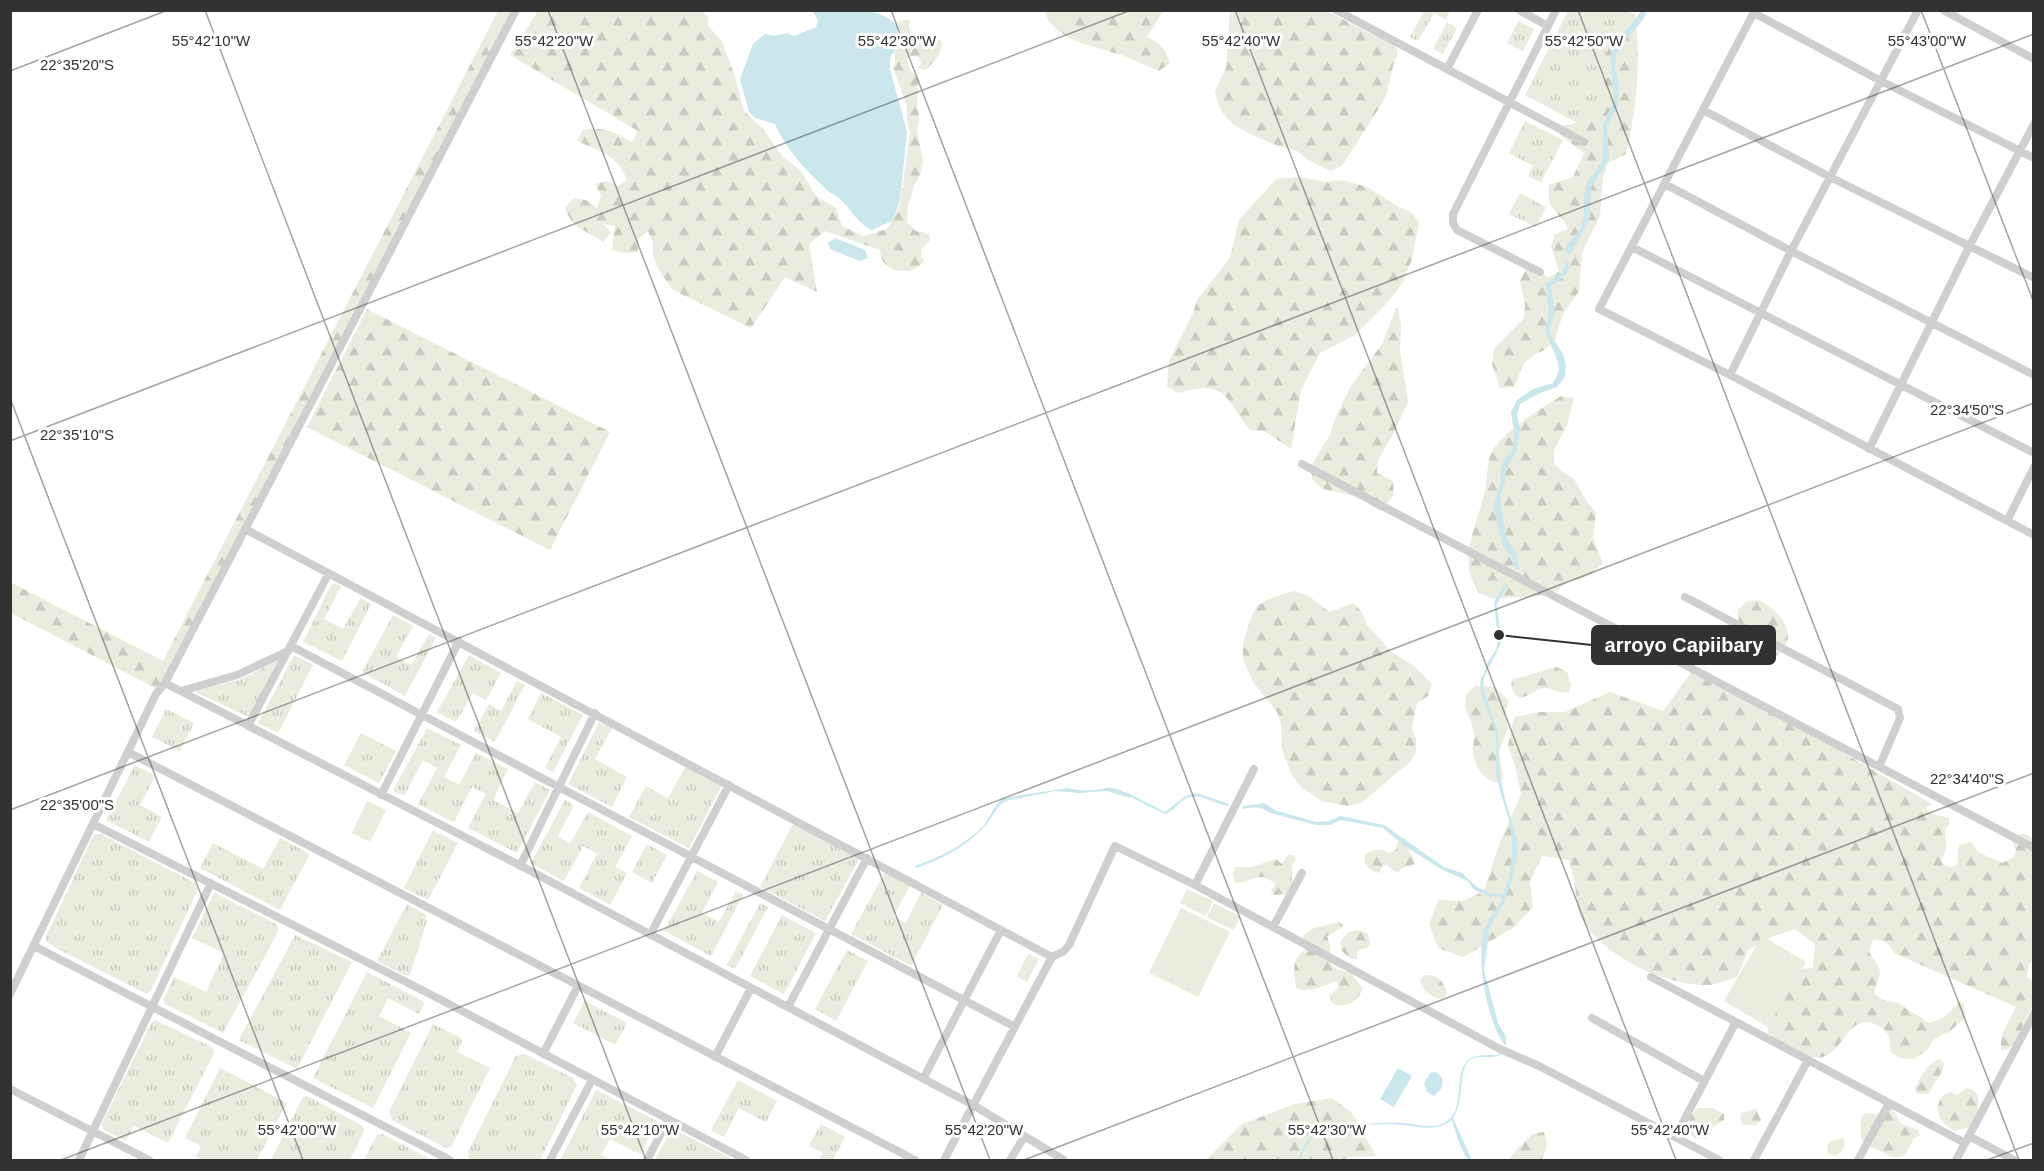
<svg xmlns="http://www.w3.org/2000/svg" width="2044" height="1171" font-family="Helvetica,sans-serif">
  <defs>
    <pattern id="grass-tufts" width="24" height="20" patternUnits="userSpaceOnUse" patternTransform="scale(1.5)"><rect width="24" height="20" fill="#e9ecde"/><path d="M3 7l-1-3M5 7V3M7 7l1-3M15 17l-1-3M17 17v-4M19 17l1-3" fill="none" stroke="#c8cbbf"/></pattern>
    <pattern id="forest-firs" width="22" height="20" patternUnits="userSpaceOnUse" patternTransform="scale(1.5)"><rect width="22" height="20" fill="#e9ecde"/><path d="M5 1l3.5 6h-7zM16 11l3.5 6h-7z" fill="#c8cbbf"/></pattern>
  </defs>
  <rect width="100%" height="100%" fill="#fff"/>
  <path fill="url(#grass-tufts)" d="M1424,11H1450L1446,19L1448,23L1457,28L1443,54L1433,49L1447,22L1445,19L1434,13L1418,41L1410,37Z
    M1568,11H1628L1608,56L1609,83L1598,134L1525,95Z
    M1518,21L1534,29L1523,51L1507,43Z
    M1525,121L1563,140L1541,182L1528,176L1533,166L1509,153Z
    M1520,193L1546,207L1536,227L1509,214Z
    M334,583L341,586L324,619L343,629L361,598L371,604L342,661L303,642L330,587Z
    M393,615L413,626L396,657L411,665L429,634L436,638L405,696L362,672Z
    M294,655L313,665L278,733L258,723Z
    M469,655L501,673L486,700L473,693L456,722L437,712Z
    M278,660L249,717L195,692L196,690L239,680Z
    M517,681L525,685L495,742L474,731L489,704L501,711Z
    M541,693L583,715L553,772L545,768L561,737L528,719Z
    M166,709L194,723L180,751L152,737Z
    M599,722L612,728L595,759L627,777L612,807L568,784Z
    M427,728L461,745L444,777L459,785L476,753L508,769L493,800L518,813L535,782L550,790L517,853L468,828L486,794L472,787L454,822L418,804L437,768L423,760L404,796L393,791Z
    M361,733L396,751L379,783L344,765Z
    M135,765L155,776L140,805L162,817L149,842L106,820Z
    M686,766L722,785L689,848L629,817L646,786L668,798Z
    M565,800L574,805L558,836L570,844L588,812L632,836L615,867L627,873L610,905L579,888L597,854L583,846L564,881L531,863Z
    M793,824L859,859L825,921L760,887Z
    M433,830L458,843L428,900L404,888Z
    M101,834L195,883L198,889L151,990L147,994L54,947L46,941V936L92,838L95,835Z
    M280,838L310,854L280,910L200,868L213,843L263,869Z
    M647,844L667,855L652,883L632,872Z
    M697,871L718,882L702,913L719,922L736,891L743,895L711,956L664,931Z
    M885,872L910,885L894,916L906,923L921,893L943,905L911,966L851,934Z
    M215,893L276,924L279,930L223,1033L165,1004L163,1000L174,977L206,992L224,953L192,938L213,895Z
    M760,903L768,907L735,969L727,965Z
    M407,904L425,914L427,921L410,975H404L377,961Z
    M782,915L816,933L784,994L750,976Z
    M295,935L352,962L297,1069L239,1040Z
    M847,950L868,961L836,1021L815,1009Z
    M1028,954L1039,959L1027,982L1017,976Z
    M367,972L425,1002L419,1014L388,998L379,1016L411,1033L373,1108L313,1078Z
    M585,1001L627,1023L615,1045L573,1023Z
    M155,1020L212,1047L214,1053L168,1143L134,1126L126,1141L104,1130L101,1125L152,1022Z
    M433,1024L463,1039L457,1052L490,1068L451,1147L446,1148L392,1120L389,1112Z
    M525,1054L573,1078L577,1085L540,1160H469L468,1152L516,1056Z
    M220,1068L287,1103L257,1160H202L196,1157L201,1146L185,1138Z
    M738,1080L777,1101L766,1122L739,1108L724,1137L711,1130Z
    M596,1090L657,1121L640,1154L610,1139L601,1155L611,1160H564L561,1159Z
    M307,1096L363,1126L364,1131L350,1160H271L303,1097Z
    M821,1124L845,1137L833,1160H819L823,1153L809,1146Z
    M672,1128L732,1159L731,1160H655Z
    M382,1134L432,1160H364L377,1135Z"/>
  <path fill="url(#forest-firs)" d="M498,11H519L163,692L11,613L10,582L163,661Z
    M538,11H701L708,17V26L722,41L735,77L744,111L762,128L783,157L801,171L816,196L836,208L842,226L863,236L887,229L900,205L910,133L907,119V107L893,67L895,65L894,51L905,45L898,24L900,21L909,19V29L917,42L923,44L926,48V43L931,39L937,38L942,42C942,53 933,64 925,70L918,68L921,63L919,57L912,56L906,59L911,71L920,80L917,86L918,92L917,104L919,117L917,130L923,162L920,175L914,186L908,206L907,222L916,231L929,233L930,240L921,249V256L924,261C912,278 880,273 880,250L825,231L809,244L817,292L785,277L751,328L673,290L658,269L653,256V242L648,231L638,239V252L625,253L612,250L615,226L603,224L611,232L603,242C585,228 574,232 565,208L574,198L586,200L597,208L601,196L595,184L606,181L618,186L627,180C618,155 599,151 577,141L582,130C603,126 614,132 632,142L638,131L510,55Z
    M1045,11H1163L1147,37C1160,43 1166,49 1170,63L1159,71C1147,66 1136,61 1124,56C1099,47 1052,41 1045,11Z
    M1230,11H1327L1369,33L1394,41L1398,53L1393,66L1387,93L1381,105L1342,166L1330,171L1307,159L1297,151L1273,144L1246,132L1233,124L1224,115L1218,103L1215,91L1226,68Z
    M1625,11L1635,14C1641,62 1637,107 1626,154L1608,163L1603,176L1600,215L1582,253L1579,291L1563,314L1555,339L1546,349L1534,355L1524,363L1514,387L1500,388L1492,364L1494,349L1524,318L1525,305L1520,280L1526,269L1539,270L1548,278L1559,271L1551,246L1555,234L1568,229C1559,206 1547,217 1549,185L1573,177L1584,153L1560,135L1561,126L1588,121L1605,88L1607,52Z
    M1300,177L1328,182L1342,180L1367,187L1399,207L1411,212L1419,222L1412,259L1402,284L1385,305L1355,335L1320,353L1301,390L1291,449L1264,431L1250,430C1224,397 1227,379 1178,393L1167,386L1169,361L1193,313L1197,300L1230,258L1239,220L1276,179Z
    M1397,307L1401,324L1400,351L1408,402L1392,436L1378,460L1377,473L1393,481L1394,495L1380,511L1359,497L1323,489L1312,479L1311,466L1331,433L1334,421L1351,386L1382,344Z
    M367,309L610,432L550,550L307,427Z
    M1561,396L1574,398L1567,425L1554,451V463L1563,472L1574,479L1587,502L1596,512L1593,538L1603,563L1591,574L1580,579L1567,582L1558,590L1534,597L1491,598L1479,593C1475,585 1469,576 1469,567C1466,540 1481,513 1486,486C1488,472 1486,460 1495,447C1508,429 1542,408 1561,396Z
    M1294,591L1309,596L1329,612L1353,603L1362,612L1367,625L1392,652L1414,666L1432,684L1428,696L1417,703L1412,728L1416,739V753L1409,763L1361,803L1348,806L1322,801L1301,787L1292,775L1282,750L1281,724L1277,712L1253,682L1243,659V644L1250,620L1257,606L1269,599Z
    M1759,600C1786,615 1803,642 1769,661L1756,657C1746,642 1737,630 1738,610L1747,601Z
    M1624,624L1630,627L1656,628L1661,634L1663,646L1675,652L1680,663C1664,670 1663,661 1650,662C1644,662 1642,663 1636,660L1634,654L1614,651L1607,640L1609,627Z
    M1556,667L1567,672L1571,685L1569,692C1559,694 1555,689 1546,688C1536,688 1529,697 1519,698C1513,693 1510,689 1512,680Z
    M1695,667L1932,804L1926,808L1929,813L1949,818V824L1945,829L1946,849L1941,861L1945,866L1951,867L1957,865L1959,845L1971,842L1978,852L2002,863L2014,857L2016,851L2012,839C2019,832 2025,833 2033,838L2034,958L2029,964L2027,977L2033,981V1007C2020,1021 2021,1051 2001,1050V1037L2016,1007L1894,953C1890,944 1883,939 1873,940L1869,952C1873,958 1881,967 1880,975C1878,983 1874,986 1875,995L1886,1001L1898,1003L1929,1023C1943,1020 1952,1012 1960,1000L1964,1005L1965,1018L1949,1032L1934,1039L1927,1050L1914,1059L1901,1058L1890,1052C1891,1043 1891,1034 1882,1028C1851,1006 1845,1050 1823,1057C1810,1061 1783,1047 1770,1041L1765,1016L1789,970L1813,968L1815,944L1795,929L1771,937L1748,950L1737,977C1728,979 1719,984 1710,985C1667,987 1599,955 1580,915C1576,907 1577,896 1575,888C1574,878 1571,869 1569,860L1542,856L1530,881L1533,907L1513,928L1463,957L1438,948L1429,925L1438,900L1463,901L1484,891L1500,842L1521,794L1516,769L1508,746L1514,717L1540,712H1565L1610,692L1663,711Z
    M1476,686L1495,687L1509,701L1505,714L1508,728L1499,752L1503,778L1498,783C1482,780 1473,764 1473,747C1473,743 1475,738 1474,733C1472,717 1454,698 1476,686Z
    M1406,839L1410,845L1409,852L1413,857L1415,864L1402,868L1398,873L1390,868L1387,864L1382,867L1380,873C1369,871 1363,866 1365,854C1375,850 1381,847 1389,853L1397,849L1396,844L1400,840Z
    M1288,855H1294L1296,861L1292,864V884L1286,894L1274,895L1271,891L1275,884C1259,869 1252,883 1236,883C1232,876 1232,873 1236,867H1251L1276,859L1282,864Z
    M1339,922L1344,926L1327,936C1336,958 1319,968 1350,972L1362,988C1359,1002 1345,1010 1332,1003L1330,996L1339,987L1337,981C1324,985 1308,994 1296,988C1294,968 1290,961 1307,948L1303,936L1314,928Z
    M1359,930L1368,934L1370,944L1368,947L1359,950L1357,953V959H1351L1342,951L1340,942L1349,932Z
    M1424,975C1437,974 1443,980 1447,992L1444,998C1434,1001 1422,990 1420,980Z
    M1939,1059L1944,1063C1943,1076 1933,1082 1929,1094H1917L1915,1088C1920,1077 1928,1063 1939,1059Z
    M1967,1088L1973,1090L1978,1095V1121L1974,1126L1954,1131C1950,1128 1945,1125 1942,1121C1934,1109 1938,1095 1951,1092L1957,1095Z
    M1332,1098L1352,1113L1376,1156L1349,1157L1345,1160H1206L1242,1124L1295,1104Z
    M1890,1107L1895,1112L1900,1123L1918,1130L1920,1136L1914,1138L1905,1155C1889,1161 1886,1152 1873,1148C1868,1146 1865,1145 1862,1139C1861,1137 1861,1133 1861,1130C1861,1118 1860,1109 1876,1115Z
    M1697,1108H1712L1724,1114V1120L1713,1127L1707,1139L1694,1138L1686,1128L1685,1122Z
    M1756,1109L1761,1120L1756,1125H1743L1740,1119L1741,1113Z
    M1544,1132L1547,1144L1542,1160H1509L1512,1155L1532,1134Z
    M1843,1138L1845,1144L1842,1151L1835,1156L1828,1153L1827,1146L1831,1141Z"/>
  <path fill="#e9ecde" d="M367,801L386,810L370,842L352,833Z
    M1187,889L1213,901L1206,916L1180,903Z
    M1214,903L1241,917L1233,930L1207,917Z
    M1181,908L1230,932L1198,997L1149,973Z
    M1762,936L1806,962L1768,1027L1724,1001Z"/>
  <path fill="#cae7ed" d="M814,11C841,10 877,4 898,26V41L890,59V69L907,132L900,201L892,221L872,230C856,222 854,213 842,201C838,196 831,194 827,190C806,170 786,150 775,124L755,118L749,112L740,79L753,44L765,34L774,36L787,33L794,36L816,27L818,20L814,14Z
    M1641,11H1647L1643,20L1627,38L1616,54L1615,68L1619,84L1618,105L1607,127L1609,158L1591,188L1590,218L1570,255L1565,253L1566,246L1579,231L1584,216V196L1587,183L1602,161L1603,124L1614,101L1610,57L1614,46Z
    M835,238L865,250L868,258L860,261L830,249L828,243Z
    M1565,261H1569C1570,276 1561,279 1551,286L1555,311L1549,329L1551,335L1563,354L1566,365L1565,377L1557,387L1538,394L1520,404L1517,415L1520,428L1519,439L1515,454L1506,469L1505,482L1500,497L1505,531L1508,541L1517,554L1519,570L1513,566L1511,557L1503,546L1493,506L1501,481L1500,470L1506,457L1512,452L1514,433L1511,412L1517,400L1533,389L1553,383L1559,370L1558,362L1545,331L1549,313L1546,285C1553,275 1565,277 1565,261Z
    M1505,583L1508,585L1497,604L1501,643L1490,666L1486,665L1496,650L1498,640L1494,602Z
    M1481,677L1484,679L1483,689L1498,732L1499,770L1504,795L1517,841L1518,853L1512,880L1503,905L1490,926L1484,970L1498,1023L1506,1037V1046C1487,1025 1476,958 1484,930C1488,918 1499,909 1502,897L1489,896L1473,889L1468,881L1441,869L1403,845L1383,828L1341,820L1330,825H1316L1270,813C1261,806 1253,807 1242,809L1243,806L1264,803L1275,810L1316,822L1329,821L1341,816L1384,825L1444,867L1462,873L1477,887L1491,893L1503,894C1513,869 1515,842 1508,817C1504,802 1498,788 1496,772C1495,758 1498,744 1495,730C1490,712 1477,698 1481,677Z
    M1067,788C1085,792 1091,790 1107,788C1115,787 1124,792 1132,795L1130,798L1107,791L1079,793L1056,791L1006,801C995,807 993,818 985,826C964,848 944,858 917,868L915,866C941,856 964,846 984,825C991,816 994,805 1003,798Z
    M1197,793L1229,804L1228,806C1214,804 1198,791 1185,799C1177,804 1174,811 1165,814L1144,804L1146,802L1165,812L1185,796Z
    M1501,1052L1503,1053C1494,1062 1477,1052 1468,1062C1458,1073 1465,1100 1453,1118L1472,1160H1467L1458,1140L1452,1120C1434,1134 1414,1125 1393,1124C1374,1124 1331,1126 1315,1137C1307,1142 1303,1152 1300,1160H1298C1301,1151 1305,1143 1312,1137C1329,1124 1381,1122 1403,1123C1415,1124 1427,1128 1439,1125C1471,1116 1449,1071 1471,1058C1478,1054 1490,1055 1498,1055Z
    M1398,1068L1412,1076L1394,1107L1380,1099Z
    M1436,1072L1442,1078C1444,1087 1441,1090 1434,1096L1427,1092L1424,1083L1430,1073Z"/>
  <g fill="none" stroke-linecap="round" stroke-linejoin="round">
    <path stroke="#cae7ed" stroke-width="2" d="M1482,680L1489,664
      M1129,795L1145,803"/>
    <path stroke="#cfcfcf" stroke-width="8" d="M1336,10L1584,142
      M1519,10L1548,26
      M1755,10L1599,309L1730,375L2034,535
      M1943,10L2034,59
      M1754,13L1881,81L2034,158
      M1447,69L1478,10
      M1703,110L1830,177L2034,278
      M1665,184L1791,251L2034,375
      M1632,247L2034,453
      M1540,272L1457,230L1453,223V214L1556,10
      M1730,375L1791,251L1918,10
      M1869,449L1970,245L2034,124
      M1302,464L2034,848
      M2007,521L2034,467
      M245,529L1052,957
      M1685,597L1898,709L1900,718L1879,767
      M291,646L1015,1027
      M165,683L523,867L973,1105L1064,1160
      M181,691L237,675L288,651
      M248,726L329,573
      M128,752L915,1160
      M381,795L459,641
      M93,824L426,992L746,1160
      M520,866L595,713
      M1195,885L1254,769
      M1273,927L1302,873
      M650,935L729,785
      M34,946L450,1160
      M1651,977L1965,1143
      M10,994L156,694L165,683L516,10
      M788,1007L867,858
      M1592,1018L1704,1081
      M543,1054L578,986
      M715,1057L751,988
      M923,1079L1001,930
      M10,1089L149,1160
      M1969,1136L2014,1160
      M1675,1137L1736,1022
      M79,1160L211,883
      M550,1160L592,1080
      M647,1160L668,1120
      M944,1160L1052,957L1064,951L1069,945L1115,846L1195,885L1498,1048L1539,1066L1719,1160
      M1010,1160L1024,1137
      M1754,1160L1808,1060
      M1858,1160L1889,1103
      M1956,1160L2034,1014"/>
  </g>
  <path fill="none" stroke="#323232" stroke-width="1.5" stroke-opacity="0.45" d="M205,10L646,1160M548,10L990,1160M891,10L1333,1160M1235,10L1676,1160M1578,10L2019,1160M1921,10L2034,303M10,71L168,10M10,398L303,1160M10,441L1131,10M10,810L2034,34M61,1160L2034,403M1024,1160L2034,773M1987,1160L2034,1143"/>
  <g font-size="15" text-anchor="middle" fill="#323232" stroke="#fff" stroke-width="6" stroke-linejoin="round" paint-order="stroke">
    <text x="211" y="46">55°42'10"W</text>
    <text x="554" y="46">55°42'20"W</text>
    <text x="897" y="46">55°42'30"W</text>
    <text x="1241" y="46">55°42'40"W</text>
    <text x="1584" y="46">55°42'50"W</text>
    <text x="1927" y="46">55°43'00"W</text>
    <text x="77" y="70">22°35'20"S</text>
    <text x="1967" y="415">22°34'50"S</text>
    <text x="77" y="440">22°35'10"S</text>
    <text x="1967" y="784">22°34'40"S</text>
    <text x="77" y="810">22°35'00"S</text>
    <text x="297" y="1135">55°42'00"W</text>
    <text x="640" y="1135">55°42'10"W</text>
    <text x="984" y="1135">55°42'20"W</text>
    <text x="1327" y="1135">55°42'30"W</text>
    <text x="1670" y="1135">55°42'40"W</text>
  </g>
  <path fill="none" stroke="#323232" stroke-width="2" d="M1499 635L1592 645"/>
  <circle fill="#323232" stroke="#fff" stroke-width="2" cx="1499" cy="635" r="6"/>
  <rect fill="#323232" stroke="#323232" stroke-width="2" x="1592" y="626" width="183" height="38" rx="6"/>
  <g font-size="20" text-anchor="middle" font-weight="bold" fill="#fff">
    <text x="1684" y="652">arroyo Capiibary</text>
  </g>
  <rect width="2044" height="1171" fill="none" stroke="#323232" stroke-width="24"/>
</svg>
